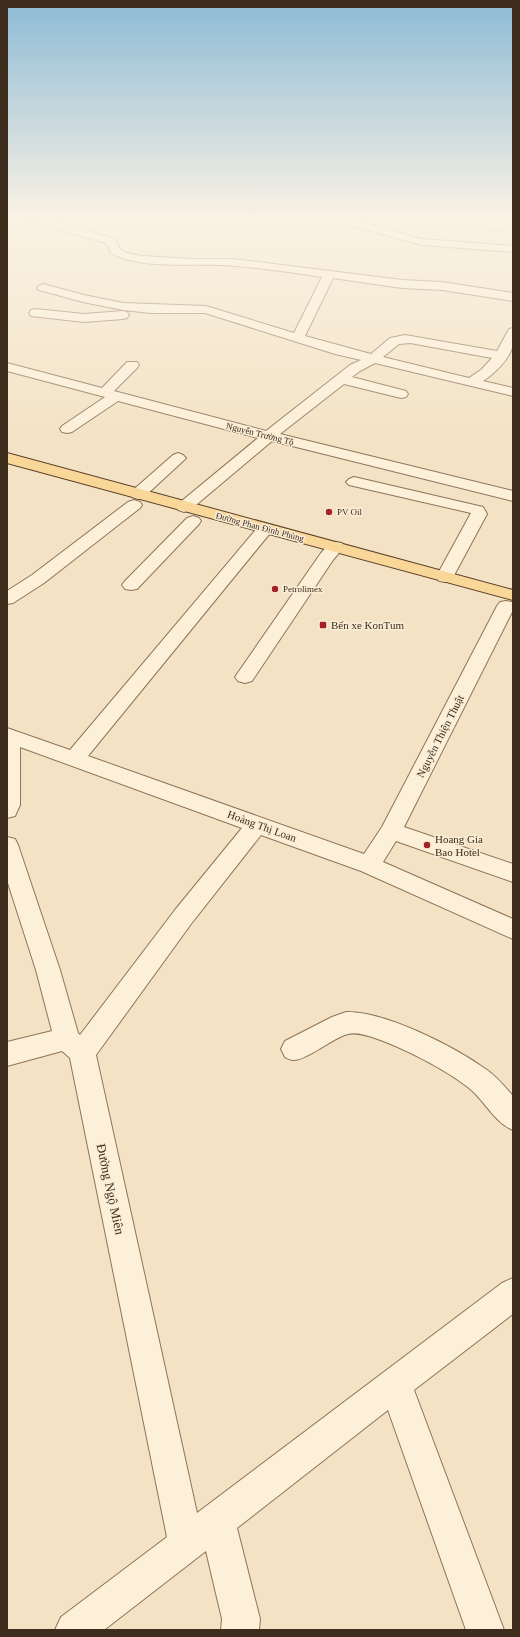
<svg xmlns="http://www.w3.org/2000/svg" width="520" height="1637" font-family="'Times New Roman',serif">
  <rect width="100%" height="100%" fill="#f3e3c4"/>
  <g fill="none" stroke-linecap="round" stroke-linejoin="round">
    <defs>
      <path id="minor" d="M7,216L38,217L115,239L120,249L127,253L142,256L194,259H233L402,280L442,282L513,293V301L442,290L402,288L333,278L305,336L371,354L390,338L405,335L497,351L509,329L513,328C513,333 514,339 513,344C511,358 494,374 483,381L513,388V396L375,363L360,371L352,377L406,391L408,394L406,397L401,398L344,384L280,434L513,491V501L272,441L190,510L184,512L178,510L176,507L178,504L258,438L118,401L72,432L67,433L62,432L60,429L62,426L105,397L7,371V363L102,388L127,362H137L139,365L137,368L114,391L266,431L350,365L361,360L335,354L205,313H151L123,310L83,302L39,290L37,288L39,286L43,284L84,295L123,303L206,306L294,333L322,277C293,273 263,268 234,266C199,262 142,271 111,253L106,243L37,223L8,218ZM410,343L492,358L482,369L469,378L383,357L399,344Z
        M322,216H339L422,239L513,246V252L422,245L323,218Z
        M507,216H513V221L499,230H491L490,228L491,226Z
        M35,309L84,314L123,311L127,312L129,315L127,318L123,319L84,322L31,316L29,313L31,310Z
        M178,453L183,455L186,458L183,461L144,497L138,499L132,497L130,494L132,491L173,455Z
        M354,477L483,507L487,514L451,581L445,582L439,581L436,577L471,513L349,485L346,482L349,479Z
        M134,500L140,502L142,505L140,508L44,583L13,603L7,604V591L32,575L128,502Z
        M193,516L199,518L201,521L199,524L137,589L131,590L125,589L122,585L125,581L187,518Z
        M265,524L271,526L273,529L271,532L88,756L364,854L382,827L497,606L500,602L506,601L512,602L513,610L404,827L513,864V882L396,841L383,862L513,919V939L361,871L261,835L191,924L96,1055L197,1513L502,1283L513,1278V1314L414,1390L504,1630H466L388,1410L237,1528L260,1619L259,1630H221L222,1619L206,1551L104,1630H55L61,1617L167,1537L70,1058L62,1051L7,1066V1042L52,1031L36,970L7,880V837L15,839L18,845L60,970L78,1033L80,1035L175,910L242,828L20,747V805L15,816L7,818V728L70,750L259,526Z
        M336,542L342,543L344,547L333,560L252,681L245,683L238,681L235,677L321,553L330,543Z
        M346,1012C385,1011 455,1047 487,1070C497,1077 505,1087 513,1096V1130C495,1123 485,1101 469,1088C445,1069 402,1047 372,1037C365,1035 356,1032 348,1034C334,1037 306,1061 293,1060C291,1060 287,1058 285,1057L281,1049L285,1041L332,1017Z"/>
      <path id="major" d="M7,453L513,590V600L7,463Z"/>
    </defs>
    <use href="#minor" stroke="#907358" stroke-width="2"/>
    <use href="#major" stroke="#5d412c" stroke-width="2"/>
    <use href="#minor" fill="#fcf0d9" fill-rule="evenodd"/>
    <use href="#major" fill="#f9d799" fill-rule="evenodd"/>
  </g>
  <linearGradient id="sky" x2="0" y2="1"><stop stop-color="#8dbbd6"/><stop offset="0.49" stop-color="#faf2e4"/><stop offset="1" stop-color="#faf2e4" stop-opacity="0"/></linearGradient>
  <rect width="520" height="445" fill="url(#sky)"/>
  <g fill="#a52128" stroke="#f9edd5" stroke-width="1.5">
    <circle cx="329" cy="512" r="4"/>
    <circle cx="275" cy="589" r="4"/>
    <rect x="319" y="621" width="8" height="8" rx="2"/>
    <circle cx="427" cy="845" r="4"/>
  </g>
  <g text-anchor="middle" stroke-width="3" stroke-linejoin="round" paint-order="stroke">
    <g font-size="9" fill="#3e2c1d" stroke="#f9edd5">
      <text transform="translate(260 434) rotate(14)" y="3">Nguyễn Trường Tộ</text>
      <text transform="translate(260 527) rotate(15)" y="3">Đường Phan Đình Phùng</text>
    </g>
    <g font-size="9" fill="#3e2c1d" stroke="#f9edd5" text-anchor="start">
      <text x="337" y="515">PV Oil</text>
      <text x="283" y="592">Petrolimex</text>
    </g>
    <g font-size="11" fill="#3e2c1d" stroke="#f9edd5" text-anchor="start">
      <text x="331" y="629">Bến xe KonTum</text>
      <text x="435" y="843">Hoang Gia<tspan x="435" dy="13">Bao Hotel</tspan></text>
    </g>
    <g font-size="11" fill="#3e2c1d" stroke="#f9edd5">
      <text transform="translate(440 736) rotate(-63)" y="4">Nguyễn Thiện Thuật</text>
      <text transform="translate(262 826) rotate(20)" y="4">Hoàng Thị Loan</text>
    </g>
    <g font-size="13" fill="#3e2c1d" stroke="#f9edd5">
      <text transform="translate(111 1189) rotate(78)" y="5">Đường Ngộ Miên</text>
    </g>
  </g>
  <rect width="520" height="1637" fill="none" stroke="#3e2c1d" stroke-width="16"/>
</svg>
